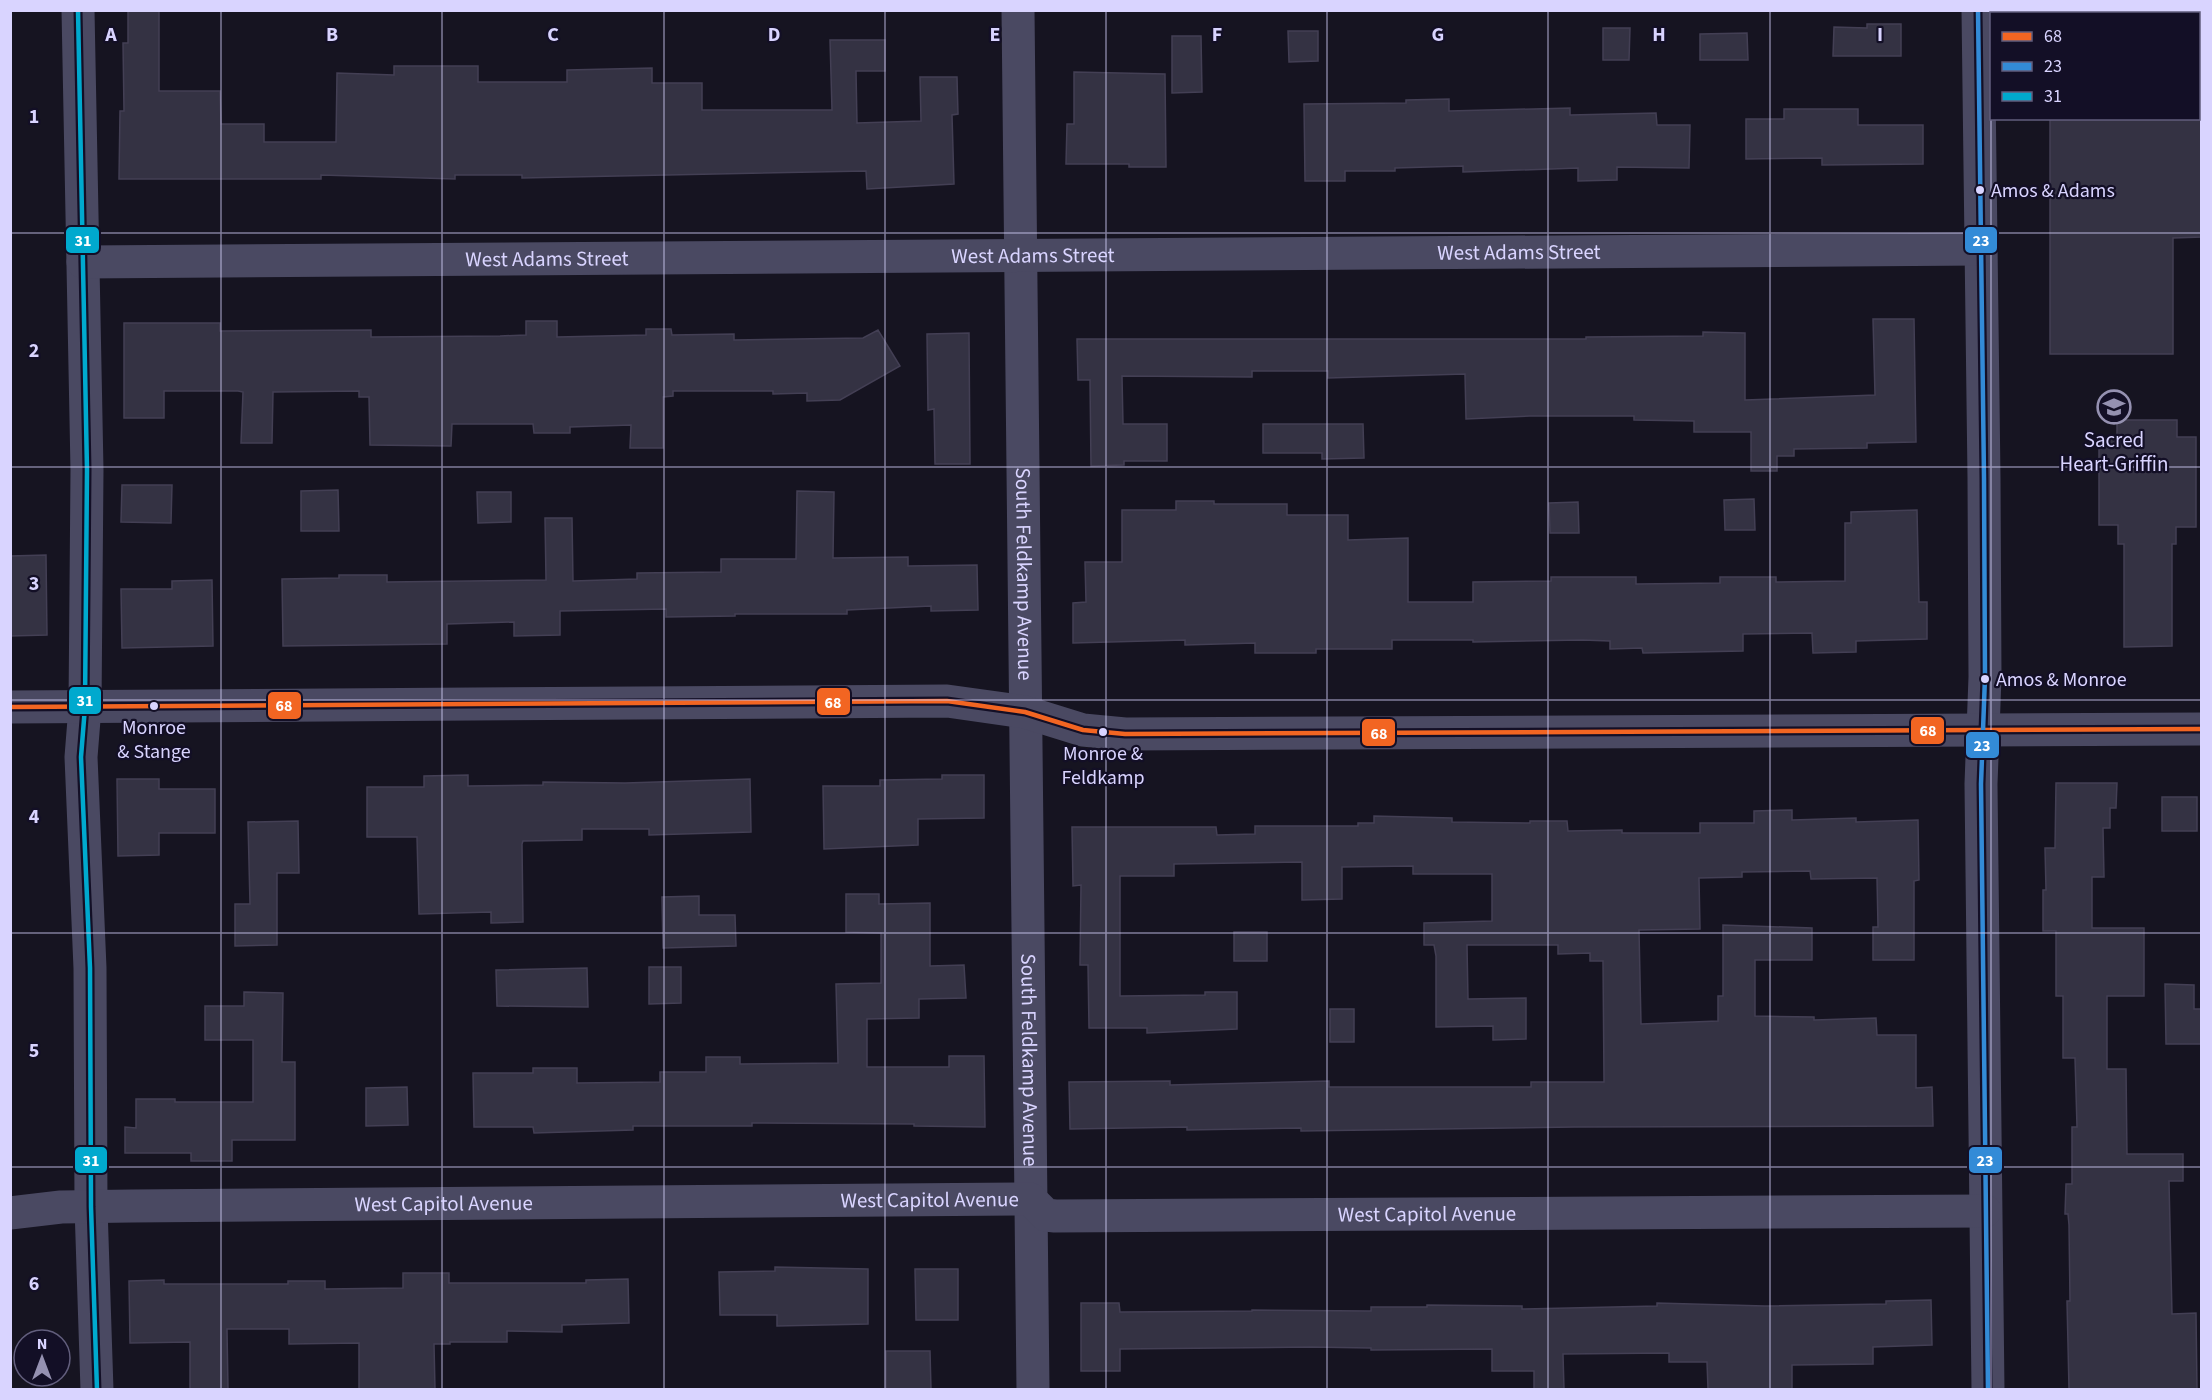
<svg xmlns="http://www.w3.org/2000/svg" width="2212" height="1400" font-family="'Source Sans 3',sans-serif">
  <rect width="100%" height="100%" fill="#161421"/>
  <path fill="#343243" stroke="#433f54" stroke-width="1.5" d="M128,10H159V91H220L221,124H264V142H336L337,73L394,75V66H478V82H567V70L652,68V83H702V110H832L830,40H885V71H856L857,123L921,121L920,77H957L958,114L952,115L954,184L867,189L866,171L522,178V175H455V179L321,175V179H119L120,111H124L123,43H128Z
    M1867,24H1901V56H1833L1834,27L1867,28Z
    M1603,28H1630L1629,60H1603Z
    M1288,31H1318V61L1289,62Z
    M1747,33L1748,60H1700V34Z
    M1172,36H1201L1202,92L1172,93Z
    M1074,72L1165,74L1166,167H1129V164H1066L1067,124H1074Z
    M1449,99V111L1570,108V115L1656,113L1657,125H1690L1689,168L1617,167V180L1578,181V168L1463,172V166L1395,168V171H1345V181H1305L1304,104L1406,103V100Z
    M1784,109H1858V125H1923V164L1822,165V158L1746,159V119H1784Z
    M2050,118H2202V237L2173,238V354H2050Z
    M1873,319H1914L1916,442L1867,443V448L1794,449V456H1777V471H1751V432H1694V421L1634,420V416H1530L1466,419L1465,374L1328,378V371H1252V377L1122,376L1123,424H1167V461H1124V465L1091,466L1090,380H1078L1077,339H1586V337L1703,336V332L1745,333V400L1875,395Z
    M526,321H557V337L646,335V329H671L672,335L734,334V340L863,338L878,330L900,366L840,400L807,401V393L773,394V391H673V396L663,397V448H630L631,425L570,427V433H534L533,424H452L451,446L370,445L369,397H359V391L273,392L272,443H241L243,392L238,391H164V418H124V323H220V331L371,330V337L500,336L526,335Z
    M969,333L970,464H935L934,409L928,410L927,334Z
    M2117,420H2177V437H2196V527H2176V544H2172V646L2124,647V544H2118V525H2099V439H2117Z
    M1263,424H1363L1364,458L1322,459V453H1263Z
    M122,485H172L171,523L121,522Z
    M338,490L339,531H301V491Z
    M797,491L834,492L833,558L908,557V566L977,565L978,610L931,611V606L847,610V614H735V616L666,617V609L560,611V635L514,636V622L447,624V644L283,646L282,579L339,578V575H387V582L546,580L545,518H572L573,581L637,579V573L721,572V559H796Z
    M477,492H511V522L478,523Z
    M1754,499L1755,530H1725L1724,500Z
    M1176,501H1214V504H1287V515H1348V540L1408,538V602H1473V582L1551,581V577H1636V584L1720,583V577H1776V582L1845,581V523H1851V512L1917,510L1919,602H1927V639L1856,641V652L1813,653L1812,633L1743,634V651L1643,653L1642,648L1610,649V641L1582,640L1473,642V640H1392V649H1316V653H1255V643L1185,645V640L1073,643V603L1086,602L1085,562H1122V510H1176Z
    M1578,502L1579,533H1550L1549,503Z
    M46,555L47,635L10,636V556Z
    M212,580L213,646L122,648L121,589H172V581Z
    M468,775V786L543,785V782L625,783L750,779L751,832L649,835V829H582V840L523,841L522,844L523,922L491,923V912L419,914L417,837H367V787H424V776Z
    M942,775H984V818L918,819V845L824,849L823,786H880V780L942,779Z
    M117,779H159V789H215V833H159V855L118,856Z
    M2056,783H2117L2116,808H2110V828H2103L2104,877H2092V928H2144V996H2107V1069H2126L2127,1154H2183V1181H2169L2172,1314L2196,1313L2197,1389H2069L2067,1301H2070L2069,1225L2068,1214H2065L2066,1184H2072V1127H2077L2075,1058H2063V996H2056V931H2043V890H2046L2045,848H2055Z
    M2162,797H2197V831H2162Z
    M1792,810V820L1856,818V822L1918,820L1919,880L1914,881V960H1873V927H1878L1877,878L1811,879L1810,871L1742,872V877L1699,878L1700,929L1639,930L1641,1024L1718,1021V996H1723V925L1812,928V960H1755V1016L1814,1017V1020L1876,1018L1877,1035H1916V1088L1932,1087L1933,1126L1575,1127L1301,1131V1128L1187,1130V1127L1070,1129L1069,1082L1170,1081V1085L1329,1081V1087H1531V1082H1604L1603,961H1590V953L1558,954V945H1467L1468,999L1526,998V1039L1493,1040V1026L1436,1027V956L1434,945H1424V923L1492,921V874H1413V866L1342,867V899L1302,900V862L1174,864V876H1120V996L1205,995V992H1237V1029L1147,1033V1028H1089L1088,965H1080L1081,885L1073,886L1072,827H1216L1217,835L1255,834V826H1358V823H1374V816L1452,818V822L1530,823V821H1567L1568,831L1622,830V833H1700V823H1754V811Z
    M298,821L299,873H277V945L235,946V904H250L248,822Z
    M846,894H879V904L930,903V966L964,965L966,998L919,999V1018L867,1019V1067H949V1056H984L985,1127L914,1126V1124L752,1123V1126H633V1130L534,1133L533,1127H474L473,1073H533V1068H577V1083L660,1082V1072H706V1057H740V1064L838,1063L836,984L881,983V933L846,932Z
    M699,896V915H735L736,946L663,948L662,897Z
    M1234,932H1267V961H1234Z
    M649,967H681V1003L649,1004Z
    M587,968L588,1007L497,1006L496,970Z
    M2165,984L2194,985V1009H2202V1044H2166Z
    M244,992L283,993L282,1062H295V1140H232V1161H191V1153H125V1127L136,1128V1099H175V1102H253V1040H205V1006H244Z
    M1330,1009H1354V1042H1330Z
    M407,1087L408,1125L366,1126V1088Z
    M775,1267L868,1269V1324L777,1326V1315H720L719,1272L775,1271Z
    M915,1269H958V1320H916Z
    M403,1273H449V1283H586V1280L628,1279L629,1323L562,1325V1332L507,1331V1342H450V1344H434L435,1389H359V1343L289,1344V1329H227L228,1389H190V1342L130,1343L129,1281L164,1280V1284H288V1281H325V1289L403,1288Z
    M1931,1300L1932,1345L1873,1347V1364L1792,1365V1389H1708L1707,1362H1669V1353L1563,1354L1564,1389H1534V1371H1492V1349L1371,1350V1348L1310,1347L1120,1349V1371H1081V1303H1119L1120,1312L1252,1311V1310L1371,1311V1307H1427V1305L1522,1306V1309L1657,1306V1303L1765,1306L1886,1304V1301Z
    M886,1351H930L931,1389H886Z"/>
  <g fill="none" stroke-linecap="round" stroke-linejoin="round">
    <g stroke="#4a4962" stroke-width="33">
      <path d="M78,10L87,470L85,707L81,757L90,968L91,1207L97,1390"/>
      <path id="s1" d="M1018,10L1033,1390"/>
      <path d="M1978,10L1984,478L1985,677L1981,784L1988,1390"/>
      <path id="s2" d="M83,262L1981,249"/>
      <path d="M10,707L947,701L1025,712L1083,730L1125,734L2202,729"/>
      <path id="s3" d="M10,1213L61,1207L132,1206L1030,1199L1046,1215L1055,1216L1985,1211"/>
    </g>
    <defs>
      <path id="bus-1" d="M10,707L947,701L1025,712L1083,730L1125,734L2202,729"/>
      <path id="bus-2" d="M1978,10L1984,478L1985,677L1981,784L1988,1390"/>
      <path id="bus-3" d="M78,10L87,470L85,707L81,757L90,968L91,1207L97,1390"/>
    </defs>
    <use href="#bus-1" stroke="#130f26" stroke-width="9"/>
    <use href="#bus-2" stroke="#130f26" stroke-width="9"/>
    <use href="#bus-3" stroke="#130f26" stroke-width="9"/>
    <use href="#bus-1" stroke="#f26522" stroke-width="4.5"/>
    <use href="#bus-2" stroke="#338bd7" stroke-width="4.5"/>
    <use href="#bus-3" stroke="#00a9ce" stroke-width="4.5"/>
  </g>
  <path fill="none" stroke="#d9d4ff" stroke-width="1.5" stroke-opacity="0.55" d="M221,10V1390M442,10V1390M664,10V1390M885,10V1390M1106,10V1390M1327,10V1390M1548,10V1390M1770,10V1390M1991,10V1390M10,233H2202M10,467H2202M10,700H2202M10,933H2202M10,1167H2202"/>
  <defs>
    <symbol id="school-ring" viewBox="-11 -11 22 22"><circle r="9.5" fill="#130f26" stroke="#9591b1" stroke-width="1.5"/><path d="M0-5L7-2L0 1L-7-2ZM-4 1L0 2.5L4 1V4Q0 6-4 4Z" fill="#9591b1"/></symbol>
  </defs>
  <g fill-rule="evenodd">
    <use href="#school-ring" x="2095" y="388" width="38" height="38"/>
  </g>
  <g fill="#d9d4ff" stroke="#130f26" stroke-width="2">
    <circle cx="1980" cy="190" r="5"/>
    <circle cx="1985" cy="679" r="5"/>
    <circle cx="154" cy="706" r="5"/>
    <circle cx="1103" cy="732" r="5"/>
  </g>
  <g text-anchor="middle" stroke-width="4.5" stroke-linejoin="round" paint-order="stroke">
    <g font-size="20" fill="#d9d4ff" stroke="#130f26" text-anchor="start">
      <text x="1991" y="197">Amos &amp; Adams</text>
      <text x="1996" y="686">Amos &amp; Monroe</text>
      <text x="154" y="734" text-anchor="middle">Monroe<tspan x="154" dy="24">&amp; Stange</tspan></text>
      <text x="1103" y="760" text-anchor="middle">Monroe &amp;<tspan x="1103" dy="24">Feldkamp</tspan></text>
    </g>
    <g font-size="21" fill="#d9d4ff" stroke="#130f26">
      <text dy="7" stroke="none"><textPath href="#s2" startOffset="1436">West Adams Street</textPath></text>
      <text dy="7" stroke="none"><textPath href="#s2" startOffset="950">West Adams Street</textPath></text>
      <text dy="7" stroke="none"><textPath href="#s2" startOffset="464">West Adams Street</textPath></text>
      <text dy="7" stroke="none"><textPath href="#s1" startOffset="564">South Feldkamp Avenue</textPath></text>
      <text dy="7" stroke="none"><textPath href="#s1" startOffset="1050">South Feldkamp Avenue</textPath></text>
      <text dy="7" stroke="none"><textPath href="#s3" startOffset="920">West Capitol Avenue</textPath></text>
      <text dy="7" stroke="none"><textPath href="#s3" startOffset="434">West Capitol Avenue</textPath></text>
      <text dy="7" stroke="none"><textPath href="#s3" startOffset="1424">West Capitol Avenue</textPath></text>
    </g>
    <g font-size="21" fill="#d9d4ff" stroke="#130f26">
      <text x="2114" y="447">Sacred<tspan x="2114" dy="24">Heart-Griffin</tspan></text>
    </g>
  </g>
  <g font-size="20" text-anchor="middle" font-weight="bold" fill="#d9d4ff" stroke="#130f26" stroke-width="4.5" stroke-linejoin="round" paint-order="stroke">
    <text x="111" y="41">A</text>
    <text x="332" y="41">B</text>
    <text x="553" y="41">C</text>
    <text x="774" y="41">D</text>
    <text x="995" y="41">E</text>
    <text x="1217" y="41">F</text>
    <text x="1438" y="41">G</text>
    <text x="1659" y="41">H</text>
    <text x="1880" y="41">I</text>
    <text x="34" y="123">1</text>
    <text x="34" y="357">2</text>
    <text x="34" y="590">3</text>
    <text x="34" y="823">4</text>
    <text x="34" y="1057">5</text>
    <text x="34" y="1290">6</text>
  </g>
  <g stroke="#130f26" stroke-width="2">
    <rect x="1964" y="226" width="34" height="28" rx="6" fill="#338bd7"/>
    <rect x="65" y="226" width="35" height="28" rx="6" fill="#00a9ce"/>
    <rect x="68" y="686" width="34" height="29" rx="6" fill="#00a9ce"/>
    <rect x="816" y="687" width="35" height="29" rx="6" fill="#f26522"/>
    <rect x="267" y="691" width="35" height="29" rx="6" fill="#f26522"/>
    <rect x="1910" y="716" width="35" height="29" rx="6" fill="#f26522"/>
    <rect x="1361" y="718" width="35" height="29" rx="6" fill="#f26522"/>
    <rect x="1965" y="731" width="35" height="28" rx="6" fill="#338bd7"/>
    <rect x="1968" y="1146" width="35" height="28" rx="6" fill="#338bd7"/>
    <rect x="74" y="1146" width="34" height="28" rx="6" fill="#00a9ce"/>
  </g>
  <g font-size="16" text-anchor="middle" font-weight="bold" fill="#fff">
    <text x="1981" y="246">23</text>
    <text x="83" y="246">31</text>
    <text x="85" y="706">31</text>
    <text x="833" y="708">68</text>
    <text x="284" y="711">68</text>
    <text x="1928" y="736">68</text>
    <text x="1379" y="739">68</text>
    <text x="1982" y="751">23</text>
    <text x="1985" y="1166">23</text>
    <text x="91" y="1166">31</text>
  </g>
  <rect width="2212" height="1400" fill="none" stroke="#d9d4ff" stroke-width="24"/>
  <rect x="1990" y="12" width="210" height="108" fill="#130f26" stroke="#625e7d" stroke-width="1.5"/>
  <rect x="2002" y="32" width="30" height="9" fill="#f26522" stroke="#625e7d" stroke-width="1.5"/>
  <text x="2044" y="42" font-size="18" fill="#d9d4ff">68</text>
  <rect x="2002" y="62" width="30" height="9" fill="#338bd7" stroke="#625e7d" stroke-width="1.5"/>
  <text x="2044" y="72" font-size="18" fill="#d9d4ff">23</text>
  <rect x="2002" y="92" width="30" height="9" fill="#00a9ce" stroke="#625e7d" stroke-width="1.5"/>
  <text x="2044" y="102" font-size="18" fill="#d9d4ff">31</text>
  <g transform="translate(42 1358)"><circle r="28" fill="#130f26" stroke="#625e7d" stroke-width="1.5"/>
  <path d="M0-4.5L10 22L0 15L-10 22Z" fill="#9591b1"/>
  <text y="-9" font-size="16" font-weight="bold" text-anchor="middle" fill="#d9d4ff">N</text>
  </g>
</svg>
